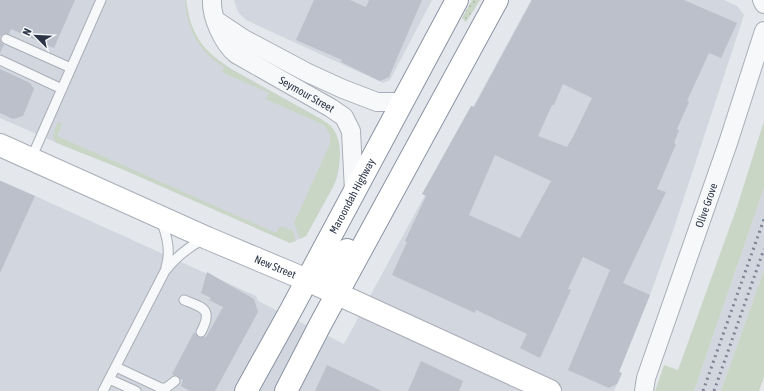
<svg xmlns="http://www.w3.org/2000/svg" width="764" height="391" font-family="'Asap Condensed',sans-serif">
  <defs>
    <pattern id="garden-dots" width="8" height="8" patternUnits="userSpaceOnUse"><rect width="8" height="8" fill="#c9d6c5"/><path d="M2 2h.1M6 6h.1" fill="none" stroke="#adb8ab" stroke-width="1.8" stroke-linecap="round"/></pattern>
  </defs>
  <rect width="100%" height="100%" fill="#e4e7ec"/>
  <path fill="#d2d6de" d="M0,0H186L190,21L194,31L200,42L208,52L230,68L321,119L334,130L339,148V167L337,178L334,185L306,236L290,243L122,169L57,143L0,118Z
    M234,0H432L390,80L383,83L246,20L238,12Z
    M531,0H724L737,6L744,15L672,234L650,295L619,372L622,373L614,391H0V180L256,296L258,301L344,344Z
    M764,188V270L721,391H694Z"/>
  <path fill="#c9d6c5" d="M185,0H186C188,15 192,31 201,43C216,63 240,74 261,86C281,97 301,108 321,119C325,122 330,124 333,129C344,143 340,170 334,185L306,236L300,239L294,223L330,144V135L324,125L266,99L269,93L222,72L224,67C200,53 186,28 185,0Z
    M764,121V188L694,391H655L664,365L678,370L737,207Z
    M58,122L62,124L57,136L276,233L280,226L291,230L292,229L296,241L290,243L122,169L57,143C50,136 55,130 58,122Z
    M764,270V377L759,391H721Z"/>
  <path fill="url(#garden-dots)" d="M472,0H480L466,22L462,18Z"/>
  <path fill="#bbc0ca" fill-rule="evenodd" d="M0,0H75L54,48L11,29L9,34H3L0,37L1,42L4,45L0,53Z
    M314,0H350L366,7L369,0H422L389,77L380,81L341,62L342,60L296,40Z
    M532,0H684L737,23L721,58L709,53L687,101L689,102L677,129L679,130L674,143L676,144L657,189L666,192L623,283L650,295L619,372L622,373L617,384L609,388L568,370L610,270L583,257L568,289L571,290L540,358L520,348L527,334L476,310L475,313L392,275L407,242L405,241L426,196L422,194L471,106L474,107ZM563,84L592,98L573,137L567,147L538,136L552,105H554ZM495,155L551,181L520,238L469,215Z
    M0,69L30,83L34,89L23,116L13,119L0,113Z
    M0,181L35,196L0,273Z
    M207,272L254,299L258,312L215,391H190L181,386L183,380L172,374L194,332L198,337H206L223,307L209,300L211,298L201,293Z
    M421,361L463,381L459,391H408Z
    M327,365L382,391H315Z"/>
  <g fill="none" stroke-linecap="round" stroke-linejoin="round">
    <defs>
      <path id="lane" d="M6,39L71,68
        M0,60L62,89
        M31,159L101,0
        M161,220C167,236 171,251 166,267
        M184,300C204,308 213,309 201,332
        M116,367L161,388H166L175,381
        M109,379L136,391
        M103,391L165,271C176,257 188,247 204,239"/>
      <g id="street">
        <path id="s1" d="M212,0C211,17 223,43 236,54L331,108L344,117L351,131L354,191"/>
        <path d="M762,0L764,4"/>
        <path d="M217,21L244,39L308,73L343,89L377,102H402"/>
        <path id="s2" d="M644,391L646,378L728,143L764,31"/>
      </g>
      <g id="secondary">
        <path id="s3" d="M0,145L207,238L307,280L550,391"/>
      </g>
      <g id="highway">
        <path d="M307,280C329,283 338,268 347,250"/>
        <path id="s4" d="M246,391L291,310L457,0"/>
        <path d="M286,391L320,325L497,0"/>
      </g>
    </defs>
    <use href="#lane" stroke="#a9aeb7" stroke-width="11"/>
    <use href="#street" stroke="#a9aeb7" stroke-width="20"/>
    <use href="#secondary" stroke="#a9aeb7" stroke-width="24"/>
    <use href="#highway" stroke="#8b94a3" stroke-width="24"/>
    <use href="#lane" stroke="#f7f8fa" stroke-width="9"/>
    <use href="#street" stroke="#f7f8fa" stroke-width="18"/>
    <use href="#secondary" stroke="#fff" stroke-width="22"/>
    <use href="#highway" stroke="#fff" stroke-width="22"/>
    <path stroke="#7d8696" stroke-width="3" stroke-dasharray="2 4" stroke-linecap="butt" d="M703,391L764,219
      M714,391L764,249"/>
  </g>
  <g text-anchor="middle" stroke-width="4" stroke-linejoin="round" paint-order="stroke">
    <g font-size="11" fill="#2b3445" stroke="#f4f6f9">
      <text dy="4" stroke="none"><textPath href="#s1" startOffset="142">Seymour Street</textPath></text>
      <text dy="4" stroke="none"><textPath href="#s4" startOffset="222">Maroondah Highway</textPath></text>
      <text dy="4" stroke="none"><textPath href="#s2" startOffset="196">Olive Grove</textPath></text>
      <text dy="4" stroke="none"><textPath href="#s3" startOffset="301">New Street</textPath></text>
    </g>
  </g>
  <g transform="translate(36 36) rotate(294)" stroke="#f4f6f9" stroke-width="3" paint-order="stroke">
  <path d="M0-3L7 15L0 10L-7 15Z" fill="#2b3445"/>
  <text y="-6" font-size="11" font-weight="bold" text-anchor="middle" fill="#2b3445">N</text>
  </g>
</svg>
